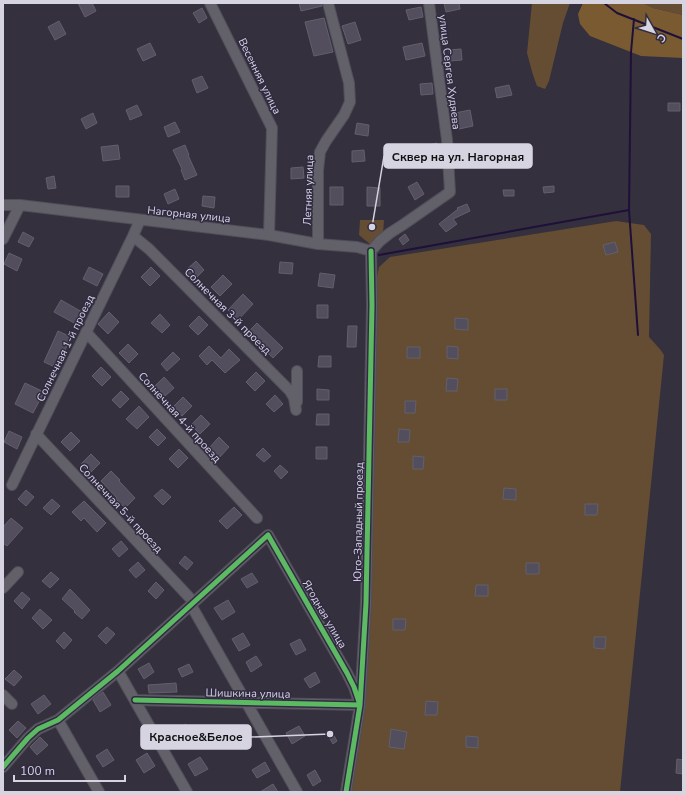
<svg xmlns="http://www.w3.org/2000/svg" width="686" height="795" font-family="'Nunito Sans',sans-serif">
  <rect width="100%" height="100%" fill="#34303d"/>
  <path fill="#644d32" d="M532,3H570L563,23L549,81L545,89L537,86L533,75L527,53Z
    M643,3H683V15L653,8Z
    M360,220H384L383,234L371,245L359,235Z
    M616,221L644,225L651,234L649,337C654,343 660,348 664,355L620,792H349L361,705L375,421L377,277L379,267L390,257Z"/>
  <path fill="#7a5a31" d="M583,3H643L653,8L683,15V58L641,56L590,36L580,24L578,14Z"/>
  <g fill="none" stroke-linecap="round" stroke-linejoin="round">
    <path stroke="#1f1039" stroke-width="2" d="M604,3L617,13L683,39
      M634,19L631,52L629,210L638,335
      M379,255L629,210"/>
  </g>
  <path fill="#524e5d" stroke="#63606b" d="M78,3H92L96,11L85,17Z
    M299,3H322V6L301,11Z
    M444,3H459L460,9L446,12Z
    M421,7L423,17L409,20L406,10Z
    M202,8L207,18L199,23L193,13Z
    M324,18L333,52L314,56L305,22Z
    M59,21L66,34L55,40L48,27Z
    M355,22L361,40L348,44L342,26Z
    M150,43L156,55L143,61L137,49Z
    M422,43L425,56L406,60L403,47Z
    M461,49L462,60L450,61L449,50Z
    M202,76L208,88L197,93L192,80Z
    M432,83L433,94L421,95L420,84Z
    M509,85L512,95L497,98L495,88Z
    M668,103H680V111H668Z
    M137,105L142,115L130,120L126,110Z
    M470,110L473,126L459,129L455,113Z
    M93,113L97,123L86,129L81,119Z
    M175,122L180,132L168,137L164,127Z
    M357,123L369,125L368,136L355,134Z
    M437,143L439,153L425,156L423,146Z
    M118,145L120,159L103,161L101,147Z
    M185,145L189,155H188L197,175L185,180L181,170L182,169L173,150Z
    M364,150L365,161L352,162V151Z
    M303,167L304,178L291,179V168Z
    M54,176L56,188L48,189L46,178Z
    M417,182L424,194L415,200L408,187Z
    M116,186H129V197H116Z
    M554,186V192L544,193L543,187Z
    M330,187H343V205H330Z
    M367,187L380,188V206H367Z
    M175,189L179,199L168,204L164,194Z
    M503,190H514V196H504Z
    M203,196L215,197L214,208L202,206Z
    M467,204L470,211L453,219L457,224L446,232L439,224L458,209L457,208Z
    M23,232L34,238L29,247L18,242Z
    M405,234L409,240L403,245L399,239Z
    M615,242L618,252L606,255L603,245Z
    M9,253L22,259L17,271L4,264Z
    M196,261L204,270L194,280L185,271Z
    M280,262L293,263L292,274L279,273Z
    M89,267L103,274L97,286L83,279Z
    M151,267L160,276L150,286L141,277Z
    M320,273L335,275L333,288L318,286Z
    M223,275L232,284L220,296L211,287Z
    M243,294L253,304L238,320L228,310Z
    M61,300L82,312L76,324L54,312Z
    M317,305H328V318H317Z
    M109,312L119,322L108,334L98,324Z
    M160,314L170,325L162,333L151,323Z
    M199,316L208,325L198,335L189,326Z
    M455,318L468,319V330L455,329Z
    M257,323L283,348L273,358L247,333Z
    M348,326H357L356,347H347Z
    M58,331L71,337L57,368L44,362Z
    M128,344L138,354L129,363L119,353Z
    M209,346L221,358L229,349L240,360L225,373L212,360L207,365L199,356Z
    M447,346L458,347V359L447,358Z
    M407,347H420V358H407Z
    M173,352L180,359L167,371L161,364Z
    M319,356H331V367H318Z
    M101,367L111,377L102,386L92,376Z
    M256,372L265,381L255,391L246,382Z
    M164,377L174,388L165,396L155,386Z
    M447,378L458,379L457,391H446Z
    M25,383L44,392L33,413L15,404Z
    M317,389L329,390V400H317Z
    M495,389H507V400H495Z
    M121,391L129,399L120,408L112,400Z
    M275,395L283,404L274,412L266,404Z
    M183,397L192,406L182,416L173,407Z
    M405,401H416L415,413H405Z
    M139,406L149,417L137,429L126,419Z
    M317,414H329V425H316Z
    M201,415L210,424L200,434L191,425Z
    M157,429L166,438L158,446L149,437Z
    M399,429L410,430L409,442H398Z
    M9,431L22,437L17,449L4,442Z
    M71,432L80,441L70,451L61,442Z
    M219,437L229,447L219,458L209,448Z
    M316,447H327V459H316Z
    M263,448L271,456L264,462L256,455Z
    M179,449L188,458L178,468L169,459Z
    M91,454L100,463L90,473L81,464Z
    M413,456L424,457L423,469H413Z
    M280,465L288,472L281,479L274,471Z
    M111,471L120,480L119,481L135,498L125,508L116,499L117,498L101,481Z
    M504,488L516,489V500L503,499Z
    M162,489L171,497L163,505L154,496Z
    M26,490L34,497L26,506L18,499Z
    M52,499L60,506L51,515L43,508Z
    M84,501L106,523L97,532L84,518L81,521L72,512Z
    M585,504H598L597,515H585Z
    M234,507L242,515L227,529L219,521Z
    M11,518L23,528L7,546L3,543V527Z
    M121,541L128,549L119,557L112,549Z
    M185,556L193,563L187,570L179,563Z
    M138,562L145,570L136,578L129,570Z
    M526,563H539V574H526Z
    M51,572L59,579L50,588L42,581Z
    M252,573L258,582L247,588L241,579Z
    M156,582L164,590L156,599L148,591Z
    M476,585H488V596H475Z
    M70,589L90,610L82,619L74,612L75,611L62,599Z
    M22,592L30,599L22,609L14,601Z
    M228,600L235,612L222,620L214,608Z
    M40,609L52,620L43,629L32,618Z
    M393,619H406L405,630H393Z
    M107,627L115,634L106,644L98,636Z
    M64,632L72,640L64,649L56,641Z
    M243,633L250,645L239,651L232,639Z
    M594,637H606L605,649L594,648Z
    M300,639L306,650L296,655L290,644Z
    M256,656L262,665L251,672L246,662Z
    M149,663L154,672L144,679L138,669Z
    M189,664L193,672L182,677L178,669Z
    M14,670L22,677L14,686L5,679Z
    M315,672L320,682L310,688L304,679Z
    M176,683L177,692L149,693L148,685Z
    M103,692L111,705L100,712L93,700Z
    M44,695L51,704L38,714L31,704Z
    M426,701L438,702L437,715H425Z
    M18,721L26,728L17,738L9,730Z
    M186,724L193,737L177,747L169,734Z
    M299,726L305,736L292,744L286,733Z
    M391,729L407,732L404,749L389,747Z
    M331,730L337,741L333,744L326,732Z
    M466,736L478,737V748L466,747Z
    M40,737L48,745L37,755L30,747Z
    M107,749L114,760L103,767L96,756Z
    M147,753L155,766L144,773L136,760Z
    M200,757L208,769L195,776L188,764Z
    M677,759L683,760V774L676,773Z
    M265,762L270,771L257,778L252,770Z
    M315,770L321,781L313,786L307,775Z
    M273,784L278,792H260Z"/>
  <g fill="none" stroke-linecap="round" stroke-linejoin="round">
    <defs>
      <path id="minor" d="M210,3L272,128L269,235
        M3,205H20L269,235L318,244L357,247L371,251
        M133,236L149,249L290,391L294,398L296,410
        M3,239L20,205
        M318,244V170L320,152L326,141L344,115L350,102L349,83L328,3
        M371,251L380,241L390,233L404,224L450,192L447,140L429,3
        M86,332L257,518
        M297,402V371
        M36,434L189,597
        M12,485L133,236L140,220
        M3,588L18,572
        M191,605L297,792
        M118,671L187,792
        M3,695L12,704
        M58,720L99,792
        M3,767L28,738L38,729L58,720L118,671L268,535L347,673L354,687L360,705L135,700
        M346,792L360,705L366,603L372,305L371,251"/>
    </defs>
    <use href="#minor" stroke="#514e59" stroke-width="12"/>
    <use href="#minor" stroke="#626069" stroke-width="10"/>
    <defs>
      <path id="cycleway" d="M3,767L28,738L38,729L58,720L118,671L268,535L347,673L354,687L360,705L135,700
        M346,792L360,705L366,603L372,305L371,251"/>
    </defs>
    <use href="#cycleway" stroke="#312b42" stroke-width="8"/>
    <use href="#cycleway" stroke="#5cba63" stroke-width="5"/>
  </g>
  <g text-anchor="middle" stroke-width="3" stroke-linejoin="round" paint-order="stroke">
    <g font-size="11" fill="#d7d4e2" stroke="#312b42">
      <text transform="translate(450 72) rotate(83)" y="4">улица Сергея Худяева</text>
      <text transform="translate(260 76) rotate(64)" y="4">Весенняя улица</text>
      <text transform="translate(308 190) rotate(-88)" y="4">Летняя улица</text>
      <text transform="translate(189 214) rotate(6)" y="4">Нагорная улица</text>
      <text transform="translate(228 311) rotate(45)" y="4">Солнечная 3-й проезд</text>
      <text transform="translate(65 348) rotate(-64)" y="4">Солнечная 1-й проезд</text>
      <text transform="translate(180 417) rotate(48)" y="4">Солнечная 4-й проезд</text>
      <text transform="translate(121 508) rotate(47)" y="4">Солнечная 5-й проезд</text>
      <text transform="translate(358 522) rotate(-89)" y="4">Юго-Западный проезд</text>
      <text transform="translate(325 614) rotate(60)" y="4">Ягодная улица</text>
      <text transform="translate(248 693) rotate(1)" y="4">Шишкина улица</text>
    </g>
  </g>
  <path fill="none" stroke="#d7d4e2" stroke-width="1.5" d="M372 227L384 156M330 734L251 737"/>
  <g fill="#d7d4e2" stroke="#312b42" stroke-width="1.5">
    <circle cx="372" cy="227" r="4"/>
    <circle cx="330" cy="734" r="4"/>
  </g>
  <g fill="#d7d4e2" stroke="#d7d4e2" stroke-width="1.5">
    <rect x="384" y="144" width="148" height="24" rx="4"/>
    <rect x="141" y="725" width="110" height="24" rx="4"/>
  </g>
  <g font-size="12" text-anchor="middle" font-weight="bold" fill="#111">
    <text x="458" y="161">Сквер на ул. Нагорная</text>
    <text x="196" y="741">Красное&amp;Белое</text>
  </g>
  <rect width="686" height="795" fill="none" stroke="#d7d4e2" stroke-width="8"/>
  <g transform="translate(654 32) rotate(129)" stroke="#312b42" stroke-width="3" paint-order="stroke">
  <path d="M0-3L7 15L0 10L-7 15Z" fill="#d7d4e2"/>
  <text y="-6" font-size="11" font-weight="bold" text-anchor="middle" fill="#d7d4e2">С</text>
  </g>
  <path d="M14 775v6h111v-6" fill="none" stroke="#d7d4e2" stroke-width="2"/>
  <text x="20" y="775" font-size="12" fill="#d7d4e2" stroke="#312b42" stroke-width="3" paint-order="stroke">100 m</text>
</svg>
